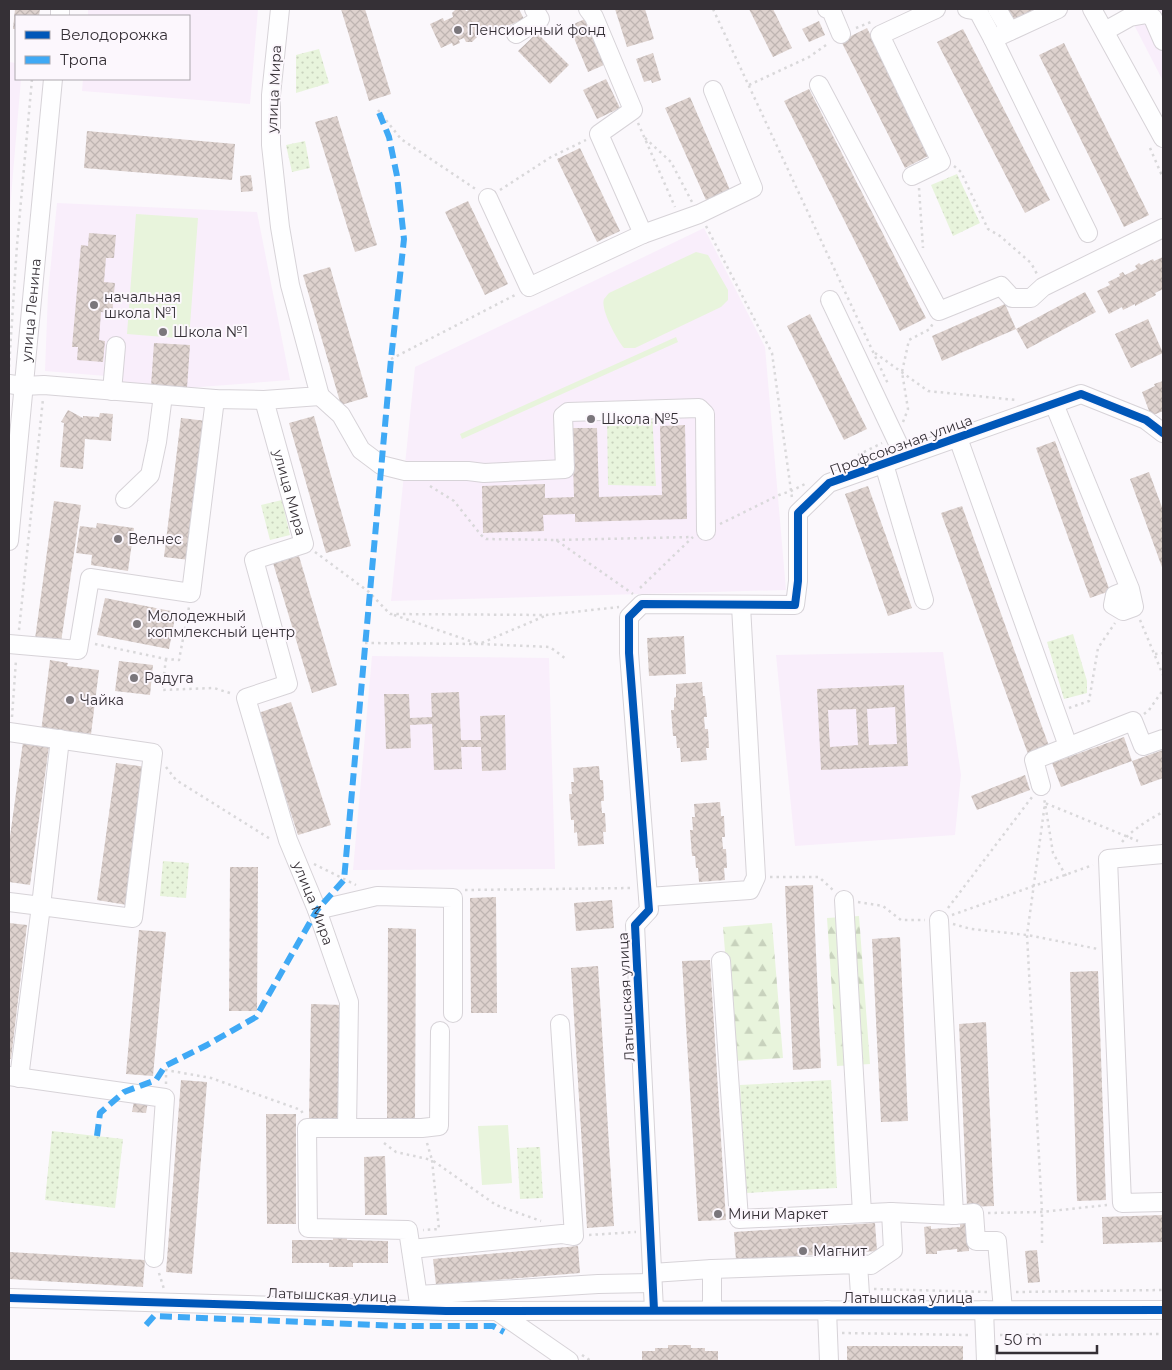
<svg xmlns="http://www.w3.org/2000/svg" width="1172" height="1370" font-family="Montserrat,sans-serif">
  <defs>
    <pattern id="grass-dots" width="8" height="8" patternUnits="userSpaceOnUse" patternTransform="scale(1.25)"><rect width="8" height="8" fill="#e8f4dc"/><path d="M2 2h.1M6 6h.1" fill="none" stroke="#c8d2bd" stroke-width="1.8" stroke-linecap="round"/></pattern>
    <pattern id="forest-firs" width="22" height="20" patternUnits="userSpaceOnUse" patternTransform="scale(1.25)"><rect width="22" height="20" fill="#e8f4dc"/><path d="M5 1l3.5 6h-7zM16 11l3.5 6h-7z" fill="#c8d2bd"/></pattern>
    <pattern id="building-cross-hatch" width="8" height="8" patternUnits="userSpaceOnUse" patternTransform="scale(1.25)"><rect width="8" height="8" fill="#ded2ce"/><path d="M0 0l8 8M0 8l8-8" fill="none" stroke="#bfb5b2"/></pattern>
  </defs>
  <rect width="100%" height="100%" fill="#fbf8fc"/>
  <path fill="#f9eefb" d="M88,9H258L250,104L82,91L83,79H189V16H88Z
    M1126,9H1163V81L1130,17Z
    M9,62L16,63V79H21L9,221Z
    M57,203L257,212L290,380L187,388L113,383L106,376L45,371L48,293Z
    M704,228L765,347L786,590L391,601L415,367Z
    M943,652L961,775L955,835L795,846L776,655Z
    M372,656L549,658L555,869L353,870Z"/>
  <path fill="url(#grass-dots)" d="M319,49L329,83L296,93V55Z
    M305,141L310,168L292,172L286,145Z
    M957,174L980,223L953,236L931,185Z
    M607,412H652L656,486L608,485Z
    M282,500L290,535L270,540L261,505Z
    M1073,634L1087,681V693L1064,699L1047,642Z
    M163,861L189,863L186,898L160,896Z
    M831,1080L837,1188L746,1193L740,1085Z
    M52,1131L123,1139L115,1208L45,1200Z
    M540,1147L543,1198L520,1199L517,1148Z"/>
  <path fill="url(#forest-firs)" d="M859,916L870,1064L837,1066L827,918Z
    M772,923L783,1058L734,1061L723,927Z"/>
  <path fill="#e8f4dc" d="M136,214L198,218L189,339L127,334Z
    M696,252L708,255L728,290V300L721,307L635,348H624C617,340 600,309 604,299C605,298 608,294 609,293Z
    M676,337L678,342L462,439L460,434Z
    M508,1125L512,1183L482,1185L478,1126Z"/>
  <path fill="url(#building-cross-hatch)" fill-rule="evenodd" d="M15,9H40L39,16H16V29H13Z
    M341,9H365L391,94L369,101Z
    M456,9H465L466,11L471,9H519L524,19L489,34L487,28L477,33L478,36L472,42H466L464,38L459,40L460,43L453,46L452,43L441,48L430,24L443,18L444,21L453,17L452,13Z
    M615,9H645L654,39L627,47Z
    M749,9H773L792,48L773,57Z
    M1006,9H1036L1037,11L1012,22Z
    M585,19L604,65L588,72L569,26Z
    M819,21L825,35L809,42L802,29Z
    M867,28L930,155L905,168L841,41Z
    M963,29L1050,200L1025,213L937,42Z
    M537,33L569,65L550,84L518,51Z
    M1064,43L1149,215L1124,227L1039,55Z
    M653,53L661,80L652,83L651,80L644,82L636,59Z
    M606,79L620,108L597,119L583,90Z
    M809,89L926,318L900,331L784,101Z
    M690,97L730,190L706,200L665,108Z
    M337,116L377,245L355,252L315,122Z
    M87,131L235,144L232,180L84,168Z
    M580,148L620,231L597,242L557,159Z
    M251,175L253,191L241,192L240,176Z
    M468,201L508,284L485,295L445,212Z
    M89,233L116,235L114,258H106L104,282L115,283L112,313L101,312L99,340L105,341L103,362L77,360L78,347H72L81,245L88,246Z
    M1163,257V289L1155,293L1156,295L1135,306V304L1123,310L1122,307L1109,314L1097,291L1110,285L1108,282L1120,276L1119,274L1123,272L1125,275L1137,269L1135,266L1139,263L1141,265L1153,259L1154,261Z
    M330,267L368,397L341,405L303,275Z
    M1085,292L1096,312L1027,349L1016,329Z
    M1005,304L1016,329L942,361L932,336Z
    M810,314L867,429L844,440L787,326Z
    M1148,319L1163,353L1131,368L1115,334Z
    M154,343L190,345L187,388L151,386Z
    M1163,381V411L1151,416L1142,392L1155,386L1154,384Z
    M68,410L83,418V416L99,417L100,413L113,414L111,441L85,439L83,469L60,467L64,423L61,422Z
    M314,416L351,546L326,553L289,423Z
    M181,418L207,421L190,560L164,557Z
    M685,425L687,519L575,522V514L543,515L544,531L483,533L482,486L545,484V498L574,497L572,428H597L599,497L662,495L660,426Z
    M1055,441L1110,591L1090,598L1036,448Z
    M1149,472L1163,510V570L1130,479Z
    M868,486L912,608L888,616L845,494Z
    M54,501L81,505L61,642L35,639Z
    M962,506L1049,746L1028,754L941,513Z
    M97,523L134,528L128,571L91,565L92,555L76,553L80,526L96,528Z
    M299,556L337,685L312,693L273,563Z
    M105,598L176,612L169,649L97,635Z
    M684,636L686,674L649,676L647,638Z
    M50,660L68,663L67,666L99,670L91,734L60,730L59,734L41,732Z
    M119,661L153,665L150,695L115,691Z
    M702,682L703,696H705L707,717H704L705,729H708L709,748H706L707,760L681,762L680,748H677L676,736H673L671,710H674V698L676,697V684Z
    M904,685L908,766L821,770L817,689ZM895,707L897,744L869,745L867,709ZM856,709L858,745L830,747L828,710Z
    M459,692L461,740H481L480,716L505,715L506,770L482,771L481,747H461L462,769L434,770L432,724L410,725L411,748L386,749L384,694H409L410,718L432,717L431,693Z
    M291,702L331,825L298,835L258,713Z
    M1124,737L1132,761L1061,787L1052,763Z
    M23,742L49,746L30,885L9,882V844Z
    M1163,750V778L1141,786L1132,761Z
    M116,763L147,767L127,905L97,900Z
    M599,766L600,780H603L604,801H601L602,813H605L606,832H603L604,844L578,846L577,832L574,833V820H571L569,794H572L571,782H574L573,768Z
    M1025,775L1030,790L977,810L971,796Z
    M720,802L721,816H724L725,837H722L723,849H726L727,868H724L725,880L699,882L698,868H696L695,856H692L690,830H693L692,817H695L694,804Z
    M230,867H258L257,1011H229Z
    M813,885L821,1068L793,1070L785,886Z
    M496,897L497,1013H471L470,898Z
    M612,900L614,928L576,931L574,903Z
    M9,923L27,925L11,1059H9Z
    M388,928L416,929L415,1120L387,1119Z
    M139,930L166,932L153,1076L126,1074Z
    M900,937L908,1121L881,1122L872,939Z
    M710,960L726,1220L698,1221L682,961Z
    M598,966L614,1226L587,1228L571,968Z
    M1098,971L1106,1200L1077,1201L1070,972Z
    M311,1004L342,1005L340,1119L309,1118Z
    M986,1022L994,1206L967,1207L959,1024Z
    M181,1080L207,1082L192,1274L166,1272Z
    M134,1101L148,1102L146,1113L132,1112Z
    M266,1114H296V1224H267Z
    M385,1156L387,1215H365L364,1157Z
    M1163,1215V1242L1103,1244L1102,1217Z
    M875,1223L877,1251L736,1260L734,1232Z
    M960,1224H967L969,1251L957,1252V1249L937,1251V1254H926L924,1227L931,1226V1229L960,1227Z
    M333,1238H347V1240L388,1241V1263H353V1267H329V1263H292V1240H333Z
    M578,1246L580,1273L436,1285L433,1259Z
    M1037,1250L1040,1282L1028,1283L1025,1251Z
    M9,1252L145,1260L143,1287L9,1279Z
    M668,1345H691V1348H705V1351H718V1361H642V1351H655V1348H668Z
    M847,1346H963V1361H847Z"/>
  <g fill="none" stroke-linecap="round" stroke-linejoin="round">
    <defs>
      <g id="minor">
        <path id="s1" d="M280,9L271,95V145L280,227L290,285L320,396L264,400L304,544L254,560L288,684L246,698L288,840L317,910L349,1002L347,1128H422L439,1126L440,1031"/>
        <path d="M588,9L594,17L633,110L599,134L643,234L699,214L753,188L713,90"/>
        <path d="M827,9L831,10L841,34"/>
        <path d="M967,9L978,11L993,39"/>
        <path d="M997,9L1010,31"/>
        <path d="M1058,9L993,39L1088,233"/>
        <path d="M1092,9L1163,138"/>
        <path d="M60,16V9"/>
        <path d="M1105,31L1130,17L1147,14L1153,18L1163,41"/>
        <path d="M516,34L540,19L534,9"/>
        <path d="M819,85L939,311L1001,286L1012,298H1031L1043,287L1163,228"/>
        <path d="M912,176L941,162L880,35L936,9"/>
        <path d="M488,198L529,287L643,234"/>
        <path d="M830,300L904,456"/>
        <path d="M9,384L23,386L44,385L215,399L264,400"/>
        <path d="M112,391L116,346"/>
        <path d="M320,396L341,415L361,450L381,465L405,471H468L484,473L565,469L563,416L568,412L699,408L705,414L706,531"/>
        <path d="M1054,404L1130,589L1134,607L1123,611L1113,605L1115,595L1130,589"/>
        <path d="M958,438L1068,746"/>
        <path d="M884,464L924,600"/>
        <path d="M125,499L150,475L157,442L163,395"/>
        <path id="s2" d="M9,541L53,79"/>
        <path d="M9,644L78,650L90,578L191,593L215,399"/>
        <path d="M9,732L153,753L133,918L41,906L19,1078"/>
        <path d="M1041,786L1034,760L1133,721L1143,746L1163,739"/>
        <path d="M1163,854L1108,859L1122,1203L1163,1202"/>
        <path d="M648,897L750,890L756,877L741,606"/>
        <path d="M844,900L862,1213"/>
        <path d="M9,902L41,906L60,739"/>
        <path d="M317,910L377,896L453,898V1013"/>
        <path d="M939,920L954,1215L974,1213L976,1241H997L1003,1310"/>
        <path d="M721,961L739,1219L891,1212L893,1250L871,1265L858,1264"/>
        <path d="M9,1076L165,1098L154,1258"/>
        <path d="M347,1128H307L308,1228L408,1230L420,1310"/>
        <path d="M891,1212L954,1215"/>
        <path d="M411,1249L562,1234L574,1236L560,1024"/>
        <path d="M652,1273L712,1269"/>
        <path d="M418,1295L598,1284L652,1283"/>
        <path d="M9,1298L446,1311L1163,1310"/>
        <path d="M654,1310L635,925L649,910L629,653V617L642,604L795,605L798,581V513L829,483L1081,394L1146,420L1163,433"/>
        <path d="M712,1310V1269L858,1264L861,1310"/>
        <path d="M827,1310L829,1361"/>
        <path d="M984,1310L986,1361"/>
        <path d="M497,1311L569,1361"/>
      </g>
    </defs>
    <use href="#minor" stroke="#d7d3d8" stroke-width="20"/>
    <path stroke="#d9d8da" stroke-width="2.5" stroke-dasharray="2.5 4" stroke-linecap="butt" d="M713,9L889,386
      M856,28L871,22
      M749,85L809,57L829,43
      M378,110L401,139L477,190
      M638,123L675,207
      M645,138L671,162L692,202
      M1150,148L1163,178
      M954,166L961,172L988,229L1000,236L1031,263L1037,274
      M919,188L923,248
      M500,190L551,157L586,140
      M706,226L772,353L792,498
      M875,353L928,391L1016,400
      M391,359L517,294
      M9,367L17,245L32,79
      M903,422L908,409L902,372L909,340L930,329L933,323
      M858,455L882,443
      M430,486L454,501L481,535L486,539L556,540L633,594
      M720,524L779,495L791,491L805,484
      M556,540L692,537
      M315,552L369,592L390,614L546,615L619,607
      M640,588L693,537
      M394,615L476,643
      M1140,620L1163,675
      M19,630L43,399
      M365,643L479,644L545,616
      M95,644L166,659L179,660L189,607
      M481,644L550,647L566,659
      M1155,654L1163,653
      M166,659L162,690L214,688L233,694
      M1069,708L1089,701L1098,648L1115,623
      M1144,714L1149,710L1163,690
      M12,717L16,660
      M166,767L176,780L272,840
      M1122,842C1133,829 1148,820 1163,812
      M314,864L356,885
      M1066,876L1053,853L1045,803L1138,841
      M770,877H819L834,891
      M465,890L632,888
      M858,902L883,906L901,920H925
      M948,908L1032,797
      M952,915L1093,865
      M953,924L971,929L1027,935L1098,949
      M166,1084V1070L211,1078L301,1110L303,1114
      M384,1143L396,1152L432,1160L439,1229L423,1230
      M427,1143L432,1160L496,1205L541,1221
      M988,1213L1042,1212L1107,1205
      M589,1235L636,1232
      M1042,1243V1212L1027,935L1045,803L1044,799
      M159,1273L164,1289
      M874,1289L988,1292
      M1016,1292L1163,1290
      M842,1333L969,1335
      M1000,1335L1163,1334
      M582,1355L591,1361"/>
    <use href="#minor" stroke="#fefeff" stroke-width="18"/>
    <path stroke="#3fa9f5" stroke-width="6" stroke-dasharray="12 6" stroke-linecap="butt" d="M97,1136L100,1113L124,1092L156,1080L165,1066L207,1045L256,1017L317,910L344,880L391,359L404,239L397,176L389,137L378,110
      M146,1325L154,1316L402,1326H493L504,1332"/>
    <defs>
      <path id="cycleway" d="M9,1298L446,1311L1163,1310
        M654,1310L635,925L649,910L629,653V617L642,604L795,605L798,581V513L829,483L1081,394L1146,420L1163,433"/>
    </defs>
    <use href="#cycleway" stroke="#fcf7fd" stroke-width="11"/>
    <use href="#cycleway" stroke="#0057b8" stroke-width="8"/>
  </g>
  <g fill="#7a767b" stroke="#fcf7fd" stroke-width="2">
    <circle cx="458" cy="30" r="5"/>
    <circle cx="94" cy="305" r="5"/>
    <circle cx="163" cy="332" r="5"/>
    <circle cx="591" cy="419" r="5"/>
    <circle cx="118" cy="539" r="5"/>
    <circle cx="137" cy="624" r="5"/>
    <circle cx="134" cy="678" r="5"/>
    <circle cx="70" cy="700" r="5"/>
    <circle cx="718" cy="1214" r="5"/>
    <circle cx="803" cy="1251" r="5"/>
  </g>
  <g text-anchor="middle" stroke-width="4" stroke-linejoin="round" paint-order="stroke">
    <g font-size="14" fill="#353036" stroke="#fcf7fd" text-anchor="start">
      <text x="468" y="35">Пенсионный фонд</text>
      <text x="104" y="302">начальная<tspan x="104" dy="16">школа №1</tspan></text>
      <text x="173" y="337">Школа №1</text>
      <text x="601" y="424">Школа №5</text>
      <text x="128" y="544">Велнес</text>
      <text x="147" y="621">Молодежный<tspan x="147" dy="16">копмлексный центр</tspan></text>
      <text x="144" y="683">Радуга</text>
      <text x="80" y="705">Чайка</text>
      <text x="728" y="1219">Мини Маркет</text>
      <text x="813" y="1256">Магнит</text>
    </g>
    <g font-size="14" fill="#353036" stroke="#fcf7fd">
      <text transform="translate(274 89) rotate(-87)" y="5">улица Мира</text>
      <text dy="5" stroke="none"><textPath href="#s2" startOffset="232">улица Ленина</textPath></text>
      <text transform="translate(901 445) rotate(-20)" y="5">Профсоюзная улица</text>
      <text dy="5" stroke="none"><textPath href="#s1" startOffset="545">улица Мира</textPath></text>
      <text dy="5" stroke="none"><textPath href="#s1" startOffset="1040">улица Мира</textPath></text>
      <text transform="translate(626 997) rotate(-93)" y="5">Латышская улица</text>
      <text transform="translate(332 1295) rotate(2)" y="5">Латышская улица</text>
      <text x="908" y="1303">Латышская улица</text>
    </g>
  </g>
  <rect width="1172" height="1370" fill="none" stroke="#353036" stroke-width="20"/>
  <rect x="15" y="15" width="175" height="65" fill="#fcf7fd" stroke="#aca7ad"/>
  <rect x="25" y="31" width="25" height="8" fill="#0057b8" stroke="#aca7ad"/>
  <text x="60" y="40" font-size="15" fill="#353036">Велодорожка</text>
  <rect x="25" y="56" width="25" height="8" fill="#3fa9f5" stroke="#aca7ad"/>
  <text x="60" y="65" font-size="15" fill="#353036">Тропа</text>
  <path d="M997 1345v8h100v-8" fill="none" stroke="#353036" stroke-width="2.5"/>
  <text x="1004" y="1345" font-size="15" fill="#353036" stroke="#fcf7fd" stroke-width="4" paint-order="stroke">50 m</text>
</svg>
